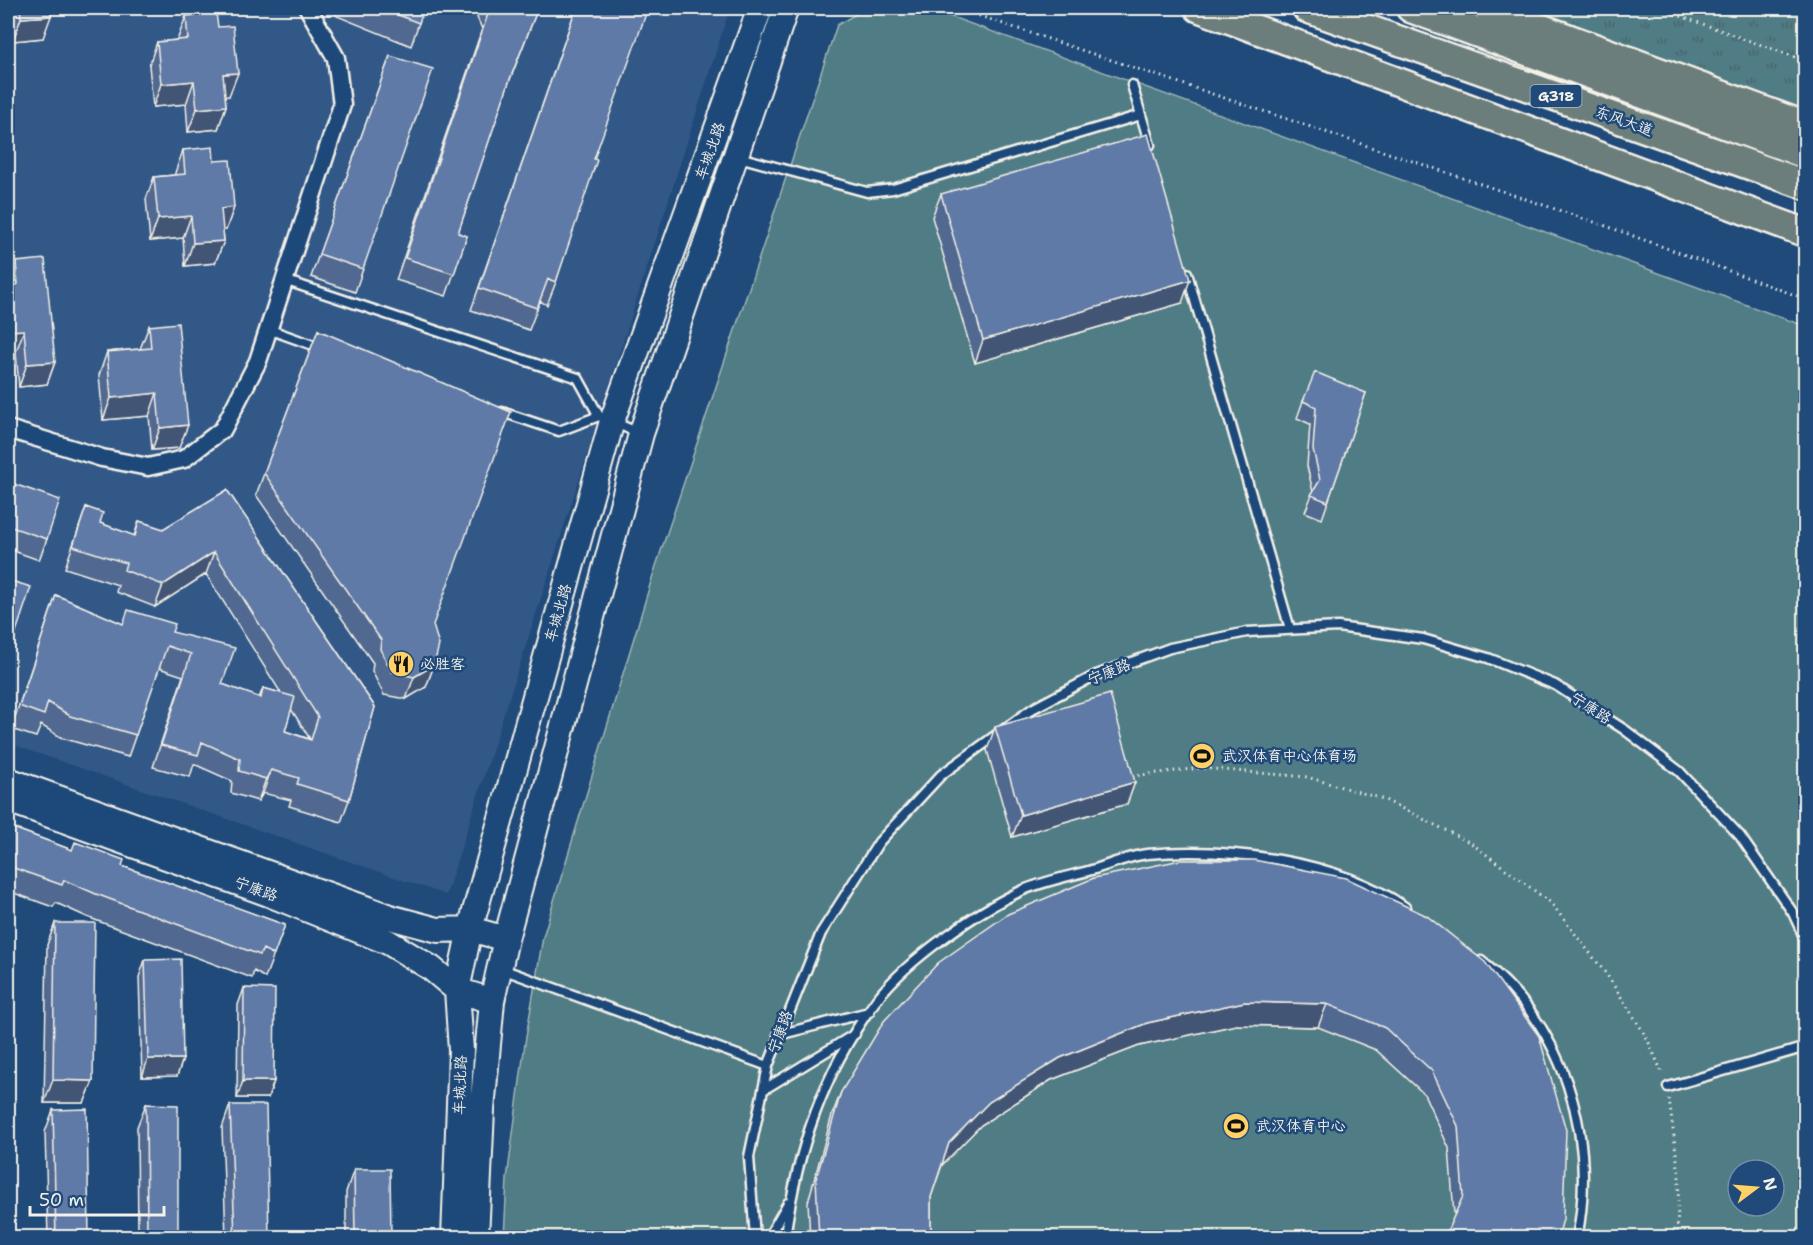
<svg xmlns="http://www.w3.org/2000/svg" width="1813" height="1245" font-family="'Shantell Sans','LXGW WenKai TC',sans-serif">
  <defs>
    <pattern id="park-tufts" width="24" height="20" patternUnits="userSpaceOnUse" patternTransform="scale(1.5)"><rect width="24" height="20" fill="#4f7c85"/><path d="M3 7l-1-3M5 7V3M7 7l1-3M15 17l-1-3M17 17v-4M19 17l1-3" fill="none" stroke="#4c6569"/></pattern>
  </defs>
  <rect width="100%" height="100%" fill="#1f4a7a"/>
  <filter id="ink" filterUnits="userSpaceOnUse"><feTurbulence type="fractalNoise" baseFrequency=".0167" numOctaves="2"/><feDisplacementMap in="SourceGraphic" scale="12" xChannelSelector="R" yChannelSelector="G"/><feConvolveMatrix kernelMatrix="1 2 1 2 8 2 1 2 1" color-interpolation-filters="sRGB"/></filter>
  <g filter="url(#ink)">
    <path fill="#325888" d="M8,8H730L446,895L8,743Z"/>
    <path fill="url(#park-tufts)" stroke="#a2b6b6" stroke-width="1.5" d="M1496,8H1805V120Z"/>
    <path fill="#4f7c85" stroke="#a2b6b6" stroke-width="1.5" fill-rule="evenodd" d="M866,8H927L1805,326V1237L504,1238L507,1179L525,1043L543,937L653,575L837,25ZM1738,1170H1774V1206H1738Z"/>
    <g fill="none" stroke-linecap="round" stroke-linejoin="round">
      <defs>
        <path id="service" d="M1132,85L1141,115
          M739,157L867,192L893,189L1141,115L1150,145
          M1187,273L1290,629
          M284,280L578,378L599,416
          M268,329L321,348
          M502,412L559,431L599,416L639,433
          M1481,961C1565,1026 1597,1136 1577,1238
          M502,969L768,1066L821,933L879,842L941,775L1032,709L1096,675L1170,648L1247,632L1338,627L1423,639L1488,658L1555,685L1625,730L1679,771L1740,836L1793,913L1806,941
          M778,1035L869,1012
          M1668,1087L1806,1047
          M763,1090L855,1034
          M755,1238L749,1157L768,1066
          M768,1238L788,1203
          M785,1238C797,1150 823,1072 877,999C907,960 976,912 1021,891C1044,881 1071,876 1095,869C1111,864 1130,856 1147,854C1228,847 1337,860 1405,907"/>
        <path id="minor" d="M8,429L102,458L148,467L184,459L223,429L258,361L342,105L336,58L308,8"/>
        <path id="secondary" d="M8,780L393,918L438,930L470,929L506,939
          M8,800L269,894L388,942L431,968L457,990L492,1001
          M454,1238L461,1050L457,990L470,929L612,421L760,8
          M476,1238L482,1110L492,1001L506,939L641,434L786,8"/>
        <path id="primary" d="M1199,8L1806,233
          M1487,8L1806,126"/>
        <path id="trunk" d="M1307,8L1806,185
          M1411,8L1806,154"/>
      </defs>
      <use href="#service" stroke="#f4f1e8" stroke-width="13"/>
      <use href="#minor" stroke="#f4f1e8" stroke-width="21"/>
      <use href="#secondary" stroke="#f4f1e8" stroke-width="28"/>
      <use href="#primary" stroke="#f4f1e8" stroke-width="32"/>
      <use href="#trunk" stroke="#f4f1e8" stroke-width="33"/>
      <path stroke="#f4f1e8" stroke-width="3" stroke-dasharray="1.5 4.5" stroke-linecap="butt" d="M956,8L1606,226L1806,299
        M1658,8L1806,61
        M1132,776L1201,768L1307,777L1383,799L1471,843L1551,903L1607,975L1646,1036L1663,1075
        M1669,1099L1679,1175L1677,1238"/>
      <use href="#service" stroke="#1f4a7a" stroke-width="8"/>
      <use href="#minor" stroke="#1f4a7a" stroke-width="16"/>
      <use href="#secondary" stroke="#1f4a7a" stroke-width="24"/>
      <use href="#primary" stroke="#6c7e7c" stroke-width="27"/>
      <use href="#trunk" stroke="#6c7e7c" stroke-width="28"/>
    </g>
    <path fill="#516990" stroke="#f4f1e8" stroke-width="1.5" fill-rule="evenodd" d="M8,8H50L43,38L13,41L10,13H8Z
      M333,8H424L411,46L337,16Z
      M473,8H538L506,90L458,233L467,236L446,296L396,280L482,29Z
      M576,8L594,159L556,282L547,305L540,301L529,330L471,310Z
      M186,16L218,27L229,96H225L226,106L218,129L188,132L186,104L153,107L149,65L157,42L178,40V38Z
      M390,56L363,269L355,292L311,277Z
      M183,150L214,161L234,207L226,230H223L224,241L215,263L185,266L183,238L150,241L146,199L154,177L175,175V173Z
      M941,194L1182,303L975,363L932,217Z
      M16,262L55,362L47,384L19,387L16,352L8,353V284Z
      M149,326L179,448L152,450L149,416L103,420L99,375L107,352L140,349Z
      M318,330L433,625L434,665L426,687L406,699L384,695L372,671L373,663L256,495Z
      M1366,393L1322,519L1305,512L1313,492L1307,466L1310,424L1297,418L1303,401Z
      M8,482L47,539L39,560L8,549Z
      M227,490L375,707L349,800L341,822L289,806L291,800L263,793L258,801L231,793L232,781L194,764L190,777L153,767L183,676L159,668L128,757L62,738L41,725L36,737L11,729L56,595L123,624L172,632L222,684L259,698L263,688L281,693L206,574L155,607L116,592L118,585L65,568L86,507L100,523L134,536L139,521L163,529ZM291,709L310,739L285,731Z
      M995,727L1135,782L1127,804L1012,837L987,750Z
      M8,826L72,850L122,866L285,925L265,978L254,971L252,978L87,917L56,903L53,907L8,891Z
      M1346,878L1558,1238L1454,1214L1449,1148L1424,1094L1376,1050L1318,1027L1236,1025L1139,1046L1051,1080L981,1125L942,1165L931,1197V1238H810L808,1202L832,1115L841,1092Z
      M55,923L93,1081L84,1103H44L47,945Z
      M145,960L183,1059L177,1076L142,1077L139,977Z
      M244,988L274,1081L268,1098H237L238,1005Z
      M146,1104L178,1238H138L137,1127Z
      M230,1105L269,1238H226L222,1128Z
      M53,1110L89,1238H48L45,1132Z
      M354,1169L391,1238H346V1192Z"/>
    <path fill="#425575" stroke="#f4f1e8" stroke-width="1.5" d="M8,8H12L10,13H8Z
      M51,16L43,38L13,41L21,18Z
      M238,73L229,96L215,97L223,74Z
      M194,81L186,104L153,107L161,84Z
      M226,106L218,129L188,132L197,109Z
      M234,207L226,230L212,231L221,209Z
      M191,216L183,238L150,241L158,219Z
      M224,241L215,263L185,266L193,243Z
      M1190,280L1182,303L975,363L983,340Z
      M24,330L16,352L8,353V331Z
      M55,362L47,384L19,387L27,364Z
      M157,393L149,416L103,420L111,398Z
      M188,425L179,448L152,450L160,428Z
      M214,552L206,574L155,607L163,585Z
      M434,665L426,687L406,699L414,677Z
      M271,770L263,793L258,801L266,779Z
      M1135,782L1127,804L1012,837L1021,815Z
      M1244,1002L1327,1004L1318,1027L1236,1025L1139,1046L1051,1080L981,1125L941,1166L949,1143L989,1102L1060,1058L1147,1023Z
      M148,1059H183L177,1076L142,1077Z
      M53,1080L93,1081L84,1103H44Z
      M243,1081H274L268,1098H237Z"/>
    <path fill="#5e7aa7" stroke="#f4f1e8" stroke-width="1.5" d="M20,8H50L51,16L21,18Z
      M380,8H424L419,23Z
      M490,8H538L510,79L458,233L467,236L454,274L405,258Z
      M576,8H648L594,159L597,160L556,282L548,279L537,308L479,288Z
      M216,13L218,27L233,26L238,73L223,74L226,106L197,109L194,81L161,84L157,42L188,39L186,16Z
      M390,56L433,69L363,269L319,254Z
      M1148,134L1190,280L983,340L941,194Z
      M213,147L214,161L230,160L234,207L221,209L224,241L193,243L191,216L158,219L154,177L185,174L183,150Z
      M45,259L55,362L27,364L24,330L8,331V285L18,284L16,262Z
      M178,323L188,425L160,428L157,393L111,398L107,352L151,348L149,326Z
      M318,330L511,412L433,625L439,645L434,665L414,677L392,672L380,649L381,640L264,473Z
      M1315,372L1366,393L1328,502L1311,495L1320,480L1313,449L1316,407L1303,401Z
      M8,482L60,500L47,539L8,526Z
      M227,490L375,707L349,800L297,784L299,778L271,770L266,779L239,771L240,759L202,742L198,755L161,745L191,654L167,646L136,735L70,716L48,702L44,715L19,706L56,595L123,624L128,610L175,624L172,632L235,648L222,684L261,698L263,688L295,697L285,731L311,740L318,717L214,552L163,585L124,570L126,563L73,546L86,507L103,513L100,523L135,536L139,521L163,529Z
      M8,580L31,587L8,656Z
      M1110,694L1135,782L1021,815L995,727Z
      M8,826L72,850L75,842L124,860L122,866L285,925L274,955L263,949L260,955L96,894L64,880L62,885L8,866Z
      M1181,860H1254L1346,878L1427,916L1485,962L1539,1036L1566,1130L1563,1219L1558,1238H1444L1463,1196L1458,1126L1432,1071L1385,1028L1327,1004L1244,1002L1147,1023L1060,1058L989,1102L949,1143L931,1197V1238H819L816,1179L841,1092L884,1021L938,963L1008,914L1094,878Z
      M55,923H95L93,1081L53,1080Z
      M181,959L183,1059H148L145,960Z
      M244,988L275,989L274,1081H243Z
      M146,1104L178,1105V1238H147Z
      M230,1105H266L269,1238H235Z
      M87,1109L89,1238H56L53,1110Z
      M354,1169H390L391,1238H355Z"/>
  </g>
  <defs>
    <symbol id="restaurant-disc" viewBox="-11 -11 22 22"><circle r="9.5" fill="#ffd166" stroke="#1f4a7a"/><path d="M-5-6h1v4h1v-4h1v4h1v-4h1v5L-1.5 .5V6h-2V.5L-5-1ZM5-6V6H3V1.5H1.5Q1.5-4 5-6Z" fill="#111"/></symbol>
    <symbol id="stadium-disc" viewBox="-11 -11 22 22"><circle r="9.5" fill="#ffd166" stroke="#1f4a7a"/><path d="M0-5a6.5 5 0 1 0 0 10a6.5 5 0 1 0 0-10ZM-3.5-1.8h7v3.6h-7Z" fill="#111"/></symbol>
  </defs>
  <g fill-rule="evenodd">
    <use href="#restaurant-disc" x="386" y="649" width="30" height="30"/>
    <use href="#stadium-disc" x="1187" y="741" width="30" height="30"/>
    <use href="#stadium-disc" x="1221" y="1111" width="30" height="30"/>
  </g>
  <g text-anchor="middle" stroke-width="5" stroke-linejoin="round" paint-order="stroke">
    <rect fill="#1f4a7a" stroke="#b4bfc7" stroke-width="1.5" x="1530.5" y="85" width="51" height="22" rx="4.5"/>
    <g font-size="14" font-weight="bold" fill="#f4f1e8">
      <text x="1556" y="101">G318</text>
    </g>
    <g font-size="15" fill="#f4f1e8" stroke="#1f4a7a">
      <text transform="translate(1624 121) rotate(20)" y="5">东风大道</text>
      <text transform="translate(710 151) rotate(-70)" y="5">车城北路</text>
      <text transform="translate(558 613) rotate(-74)" y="5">车城北路</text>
      <text transform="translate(1109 672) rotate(-22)" y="5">宁康路</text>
      <text transform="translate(1591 708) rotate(33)" y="5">宁康路</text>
      <text transform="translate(256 889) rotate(20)" y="5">宁康路</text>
      <text transform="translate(780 1032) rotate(-70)" y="5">宁康路</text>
      <text transform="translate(460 1085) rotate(-88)" y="5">车城北路</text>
    </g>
    <g font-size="15" fill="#f4f1e8" stroke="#1f4a7a" text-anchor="start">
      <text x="420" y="669">必胜客</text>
      <text x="1222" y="761">武汉体育中心体育场</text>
      <text x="1256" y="1131">武汉体育中心</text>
    </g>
  </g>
  <rect width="1813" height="1245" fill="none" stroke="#1f4a7a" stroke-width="30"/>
  <rect x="15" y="15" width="1783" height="1215" fill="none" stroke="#f4f1e8" stroke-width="2" filter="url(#ink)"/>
  <g transform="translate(1756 1188) rotate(74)"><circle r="28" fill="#1f4a7a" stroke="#748da6" stroke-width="1.5"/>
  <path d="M0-4.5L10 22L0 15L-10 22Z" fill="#ffd166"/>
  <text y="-9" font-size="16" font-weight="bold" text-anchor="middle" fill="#f4f1e8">N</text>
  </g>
  <path d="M30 1206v9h134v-9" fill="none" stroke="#f4f1e8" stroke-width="3"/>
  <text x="39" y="1206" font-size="18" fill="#f4f1e8" stroke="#1f4a7a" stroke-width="4.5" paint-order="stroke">50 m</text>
</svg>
